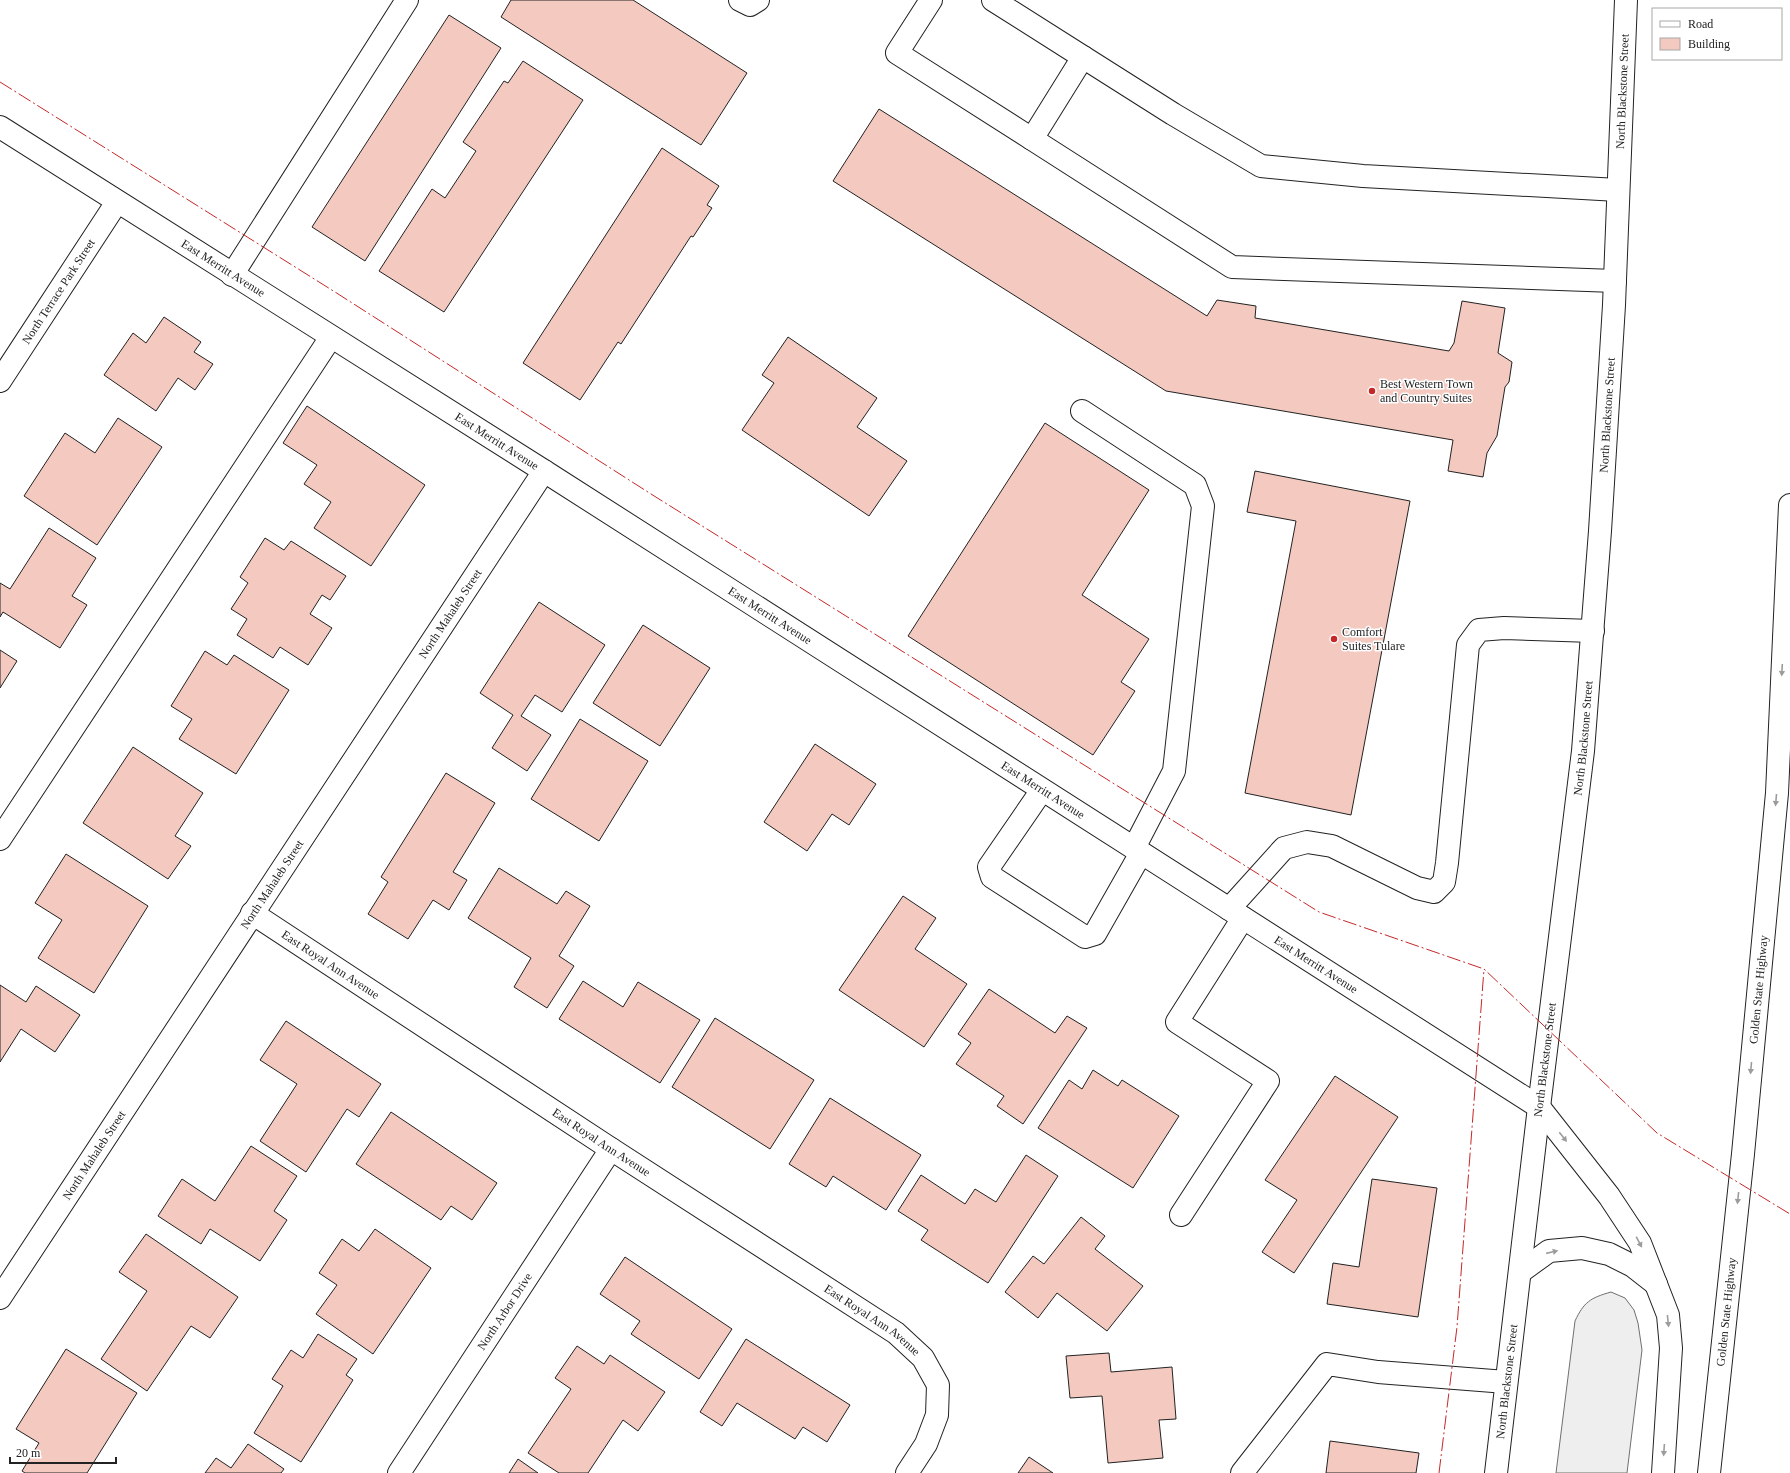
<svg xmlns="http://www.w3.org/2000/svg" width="1790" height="1473" font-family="'Times New Roman',serif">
  <rect width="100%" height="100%" fill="#fff"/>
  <path fill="#eee" stroke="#6f6f6f" d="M1611,1292L1625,1298L1634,1310L1638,1323L1642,1350L1627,1473H1556L1575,1321C1584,1302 1590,1298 1611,1292Z"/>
  <path fill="#f3c9c0" stroke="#222" d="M511,0H633L747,73L701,145L501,17Z
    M449,15L501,48L365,261L312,227Z
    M523,61L583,100L444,312L379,271L432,189L445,198L476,151L463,142L504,81L508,83Z
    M879,109L1207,316L1217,300L1256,306L1255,318L1449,351L1454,343L1462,301L1505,308L1498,353L1512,362L1509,382L1505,387L1497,436L1487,453L1483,477L1448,471L1453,440L1166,391L833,181Z
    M662,148L719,186L707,205L712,208L693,237L691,236L621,344L618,342L580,400L523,363Z
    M164,317L201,342L194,352L213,364L195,390L178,378L156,411L104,375L133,333L146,343Z
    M788,337L877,398L857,427L907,461L869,516L742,430L774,383L762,375Z
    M307,406L425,485L371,566L314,528L331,502L304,484L317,465L283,443Z
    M118,418L162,447L97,545L24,496L65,433L95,453Z
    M1045,423L1149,490L1082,595L1149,639L1121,682L1135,691L1093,755L908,636Z
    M1255,471L1410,501L1351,815L1245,793L1296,521L1247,512Z
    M49,528L96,558L72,596L87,605L60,648L3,612L0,617V583L10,589Z
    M265,538L284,550L291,541L346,576L330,600L322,595L310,614L332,628L308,665L280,647L273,658L237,635L247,619L231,609L248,583L240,577Z
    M539,602L605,645L562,712L535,695L521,716L551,735L527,771L492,748L513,715L480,693Z
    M643,625L710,668L660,746L593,703Z
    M0,650L17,661L0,688Z
    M205,651L227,665L234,655L289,690L236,774L179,739L192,719L171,706Z
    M580,719L648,761L599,841L531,799Z
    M815,744L876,784L849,825L832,814L807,851L764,822Z
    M133,747L203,793L175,836L191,846L168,879L83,823Z
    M446,773L495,803L453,872L467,880L449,910L433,900L408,939L368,914L388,882L381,877Z
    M66,854L148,906L94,993L38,958L62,920L35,903Z
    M499,868L557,904L566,891L590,906L559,956L574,966L547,1008L514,987L531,958L468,918Z
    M903,896L936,918L915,949L967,984L924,1047L839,990Z
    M583,981L623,1007L638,982L700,1020L660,1083L559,1019Z
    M0,985L26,1002L36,986L80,1015L55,1052L21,1029L0,1062Z
    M989,989L1055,1033L1067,1016L1087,1028L1023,1124L997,1106L1004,1096L956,1064L971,1043L958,1034Z
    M715,1018L814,1080L770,1149L672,1087Z
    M286,1021L381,1084L359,1117L347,1109L306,1172L260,1141L297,1084L260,1060Z
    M1093,1070L1118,1086L1122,1080L1179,1116L1133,1188L1038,1128L1069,1080L1082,1089Z
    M1335,1076L1398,1117L1294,1273L1262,1252L1297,1200L1265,1180Z
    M830,1098L921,1155L886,1210L833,1176L826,1187L789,1164Z
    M391,1112L497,1183L472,1220L451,1206L441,1220L356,1164Z
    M251,1146L297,1176L274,1211L287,1220L260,1261L210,1229L201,1244L158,1216L182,1179L215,1201Z
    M1026,1155L1058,1176L988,1283L921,1240L928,1230L898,1211L921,1175L965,1204L975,1189L996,1202Z
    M1372,1179L1437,1188L1418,1317L1327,1304L1333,1263L1359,1267Z
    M1081,1217L1105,1236L1095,1249L1143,1286L1107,1331L1057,1293L1038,1318L1005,1292L1033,1256L1044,1264Z
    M375,1229L431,1268L373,1354L316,1314L337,1285L319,1273L342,1239L359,1251Z
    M146,1234L238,1297L210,1338L191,1326L147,1391L101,1359L147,1291L119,1272Z
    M625,1257L732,1329L699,1379L631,1334L640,1321L600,1294Z
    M318,1334L357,1359L346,1375L353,1380L301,1462L254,1433L283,1386L272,1379L291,1350L303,1358Z
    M746,1339L850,1405L827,1442L803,1427L795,1439L737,1403L722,1426L700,1412Z
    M577,1346L604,1364L610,1355L665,1392L638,1431L623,1420L588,1473H559L528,1453L571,1389L555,1378Z
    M66,1349L137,1393L87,1473H25L22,1471L39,1443L16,1429Z
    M1109,1353L1111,1372L1172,1367L1176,1419L1159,1420L1163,1458L1108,1463L1102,1396L1070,1398L1066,1356Z
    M1330,1441L1419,1453L1416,1473H1326Z
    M248,1444L284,1469L281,1473H205L216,1458L231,1468Z
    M1029,1457L1053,1473H1018Z
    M518,1459L538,1473H509Z"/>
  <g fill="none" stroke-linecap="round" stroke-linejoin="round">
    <defs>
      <g id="minor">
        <path d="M740,0L750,5L758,0"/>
        <path d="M931,0L897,53L1032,139"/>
        <path d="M993,0L1083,57"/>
        <path id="s1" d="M0,127L544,471L1539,1107"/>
        <path d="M232,275L407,0"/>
        <path d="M1615,281L1232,267L1032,139L1083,57L1173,114L1261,166L1363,176L1618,190"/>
        <path id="s2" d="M0,381L117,202"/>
        <path d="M1082,411L1195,485L1203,506L1174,771L1134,848"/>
        <path d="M1042,790L989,867L992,877L1085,937L1095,934L1141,853"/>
        <path d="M0,839L331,337"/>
        <path d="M1229,909L1284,848L1307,842L1332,846L1417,888L1434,892L1444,882L1447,863L1468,645L1479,630L1504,628L1593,631"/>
        <path id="s3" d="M252,913L611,1149L896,1333L923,1358L938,1385L937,1415L926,1444L907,1473"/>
        <path d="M1181,1215L1268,1081L1177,1022L1243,918"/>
        <path id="s4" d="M0,1298L544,471"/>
        <path id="s5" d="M399,1473L611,1149"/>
        <path d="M1242,1473L1327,1364L1378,1372L1506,1382"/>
      </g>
      <g id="major">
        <path id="s6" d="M1496,1473L1539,1107L1583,751L1600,531L1614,305L1626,0"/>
      </g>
      <g id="highway">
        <path d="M1539,1107L1609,1196L1640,1243L1668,1315L1671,1348L1663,1473"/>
        <path d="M1520,1272L1549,1251L1582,1248L1609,1254L1633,1266L1656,1284"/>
        <path id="s7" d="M1709,1473L1743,1154L1777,793L1790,505"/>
      </g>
    </defs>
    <use href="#minor" stroke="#222" stroke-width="24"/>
    <use href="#major" stroke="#222" stroke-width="24"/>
    <use href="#highway" stroke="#222" stroke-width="24"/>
    <use href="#minor" stroke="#fff" stroke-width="22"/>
    <use href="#major" stroke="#fff" stroke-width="22"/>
    <use href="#highway" stroke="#fff" stroke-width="22"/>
    <path stroke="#c62828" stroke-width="1" stroke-dasharray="14 3 2 3" stroke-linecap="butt" d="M0,82L335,292L651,494L1319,912L1484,969L1657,1133L1790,1214
      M1439,1473L1457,1327L1484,969"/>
  </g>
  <defs><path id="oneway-solid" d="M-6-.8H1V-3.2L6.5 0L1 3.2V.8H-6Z"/></defs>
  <g fill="#9c9c9c">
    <use href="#oneway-solid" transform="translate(1782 670) rotate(93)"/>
    <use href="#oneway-solid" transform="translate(1776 800) rotate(95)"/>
    <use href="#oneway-solid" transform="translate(1751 1068) rotate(95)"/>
    <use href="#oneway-solid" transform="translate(1563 1137) rotate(52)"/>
    <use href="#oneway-solid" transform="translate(1738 1198) rotate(96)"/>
    <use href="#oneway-solid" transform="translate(1639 1242) rotate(62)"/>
    <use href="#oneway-solid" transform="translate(1552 1252) rotate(-13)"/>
    <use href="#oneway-solid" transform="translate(1668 1321) rotate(84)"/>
    <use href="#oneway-solid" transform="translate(1664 1450) rotate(94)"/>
  </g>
  <g fill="#c62828" stroke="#fff" stroke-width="1.5">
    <circle cx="1372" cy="391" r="4"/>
    <circle cx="1334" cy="639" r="4"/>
  </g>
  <g text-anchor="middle" stroke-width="3" stroke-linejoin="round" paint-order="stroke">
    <g font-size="12" fill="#222" stroke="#fff">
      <text dy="4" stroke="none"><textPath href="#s6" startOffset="1388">North Blackstone Street</textPath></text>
      <text dy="4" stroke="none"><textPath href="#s1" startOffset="264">East Merritt Avenue</textPath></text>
      <text dy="4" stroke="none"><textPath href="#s2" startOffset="107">North Terrace Park Street</textPath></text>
      <text dy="4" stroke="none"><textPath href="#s6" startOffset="1064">North Blackstone Street</textPath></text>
      <text dy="4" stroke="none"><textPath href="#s1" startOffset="588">East Merritt Avenue</textPath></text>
      <text dy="4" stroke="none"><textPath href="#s4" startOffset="819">North Mahaleb Street</textPath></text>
      <text dy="4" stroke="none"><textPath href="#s1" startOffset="912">East Merritt Avenue</textPath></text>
      <text dy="4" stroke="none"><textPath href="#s6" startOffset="740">North Blackstone Street</textPath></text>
      <text dy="4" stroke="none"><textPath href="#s1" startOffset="1236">East Merritt Avenue</textPath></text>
      <text dy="4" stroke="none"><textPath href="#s4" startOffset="495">North Mahaleb Street</textPath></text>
      <text dy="4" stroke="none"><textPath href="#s3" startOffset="94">East Royal Ann Avenue</textPath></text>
      <text dy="4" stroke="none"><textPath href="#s1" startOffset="1560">East Merritt Avenue</textPath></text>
      <text dy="4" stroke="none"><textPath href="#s7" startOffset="486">Golden State Highway</textPath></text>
      <text dy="4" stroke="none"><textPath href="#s6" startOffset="416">North Blackstone Street</textPath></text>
      <text dy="4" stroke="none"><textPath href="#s3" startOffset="418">East Royal Ann Avenue</textPath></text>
      <text dy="4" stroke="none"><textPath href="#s4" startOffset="171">North Mahaleb Street</textPath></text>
      <text dy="4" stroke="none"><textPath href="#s5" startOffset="193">North Arbor Drive</textPath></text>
      <text dy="4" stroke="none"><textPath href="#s7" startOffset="162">Golden State Highway</textPath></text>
      <text dy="4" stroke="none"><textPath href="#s3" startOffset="742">East Royal Ann Avenue</textPath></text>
      <text dy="4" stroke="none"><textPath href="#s6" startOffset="92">North Blackstone Street</textPath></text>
    </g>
    <g font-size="12" fill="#222" stroke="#fff" text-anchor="start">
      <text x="1380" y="388">Best Western Town<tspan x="1380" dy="14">and Country Suites</tspan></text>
      <text x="1342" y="636">Comfort<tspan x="1342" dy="14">Suites Tulare</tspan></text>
    </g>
  </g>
  <rect x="1652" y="8" width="130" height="52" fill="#ffffff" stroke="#a7a7a7"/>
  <rect x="1660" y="21" width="20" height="6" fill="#ffffff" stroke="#a7a7a7"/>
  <text x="1688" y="28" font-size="12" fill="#222222">Road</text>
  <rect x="1660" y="38" width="20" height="12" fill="#f3c9c0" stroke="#a7a7a7"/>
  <text x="1688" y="48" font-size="12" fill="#222222">Building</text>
  <path d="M10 1457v6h106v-6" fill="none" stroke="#222222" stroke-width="2"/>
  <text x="16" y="1457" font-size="12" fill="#222222" stroke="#ffffff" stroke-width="3" paint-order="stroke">20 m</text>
</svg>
